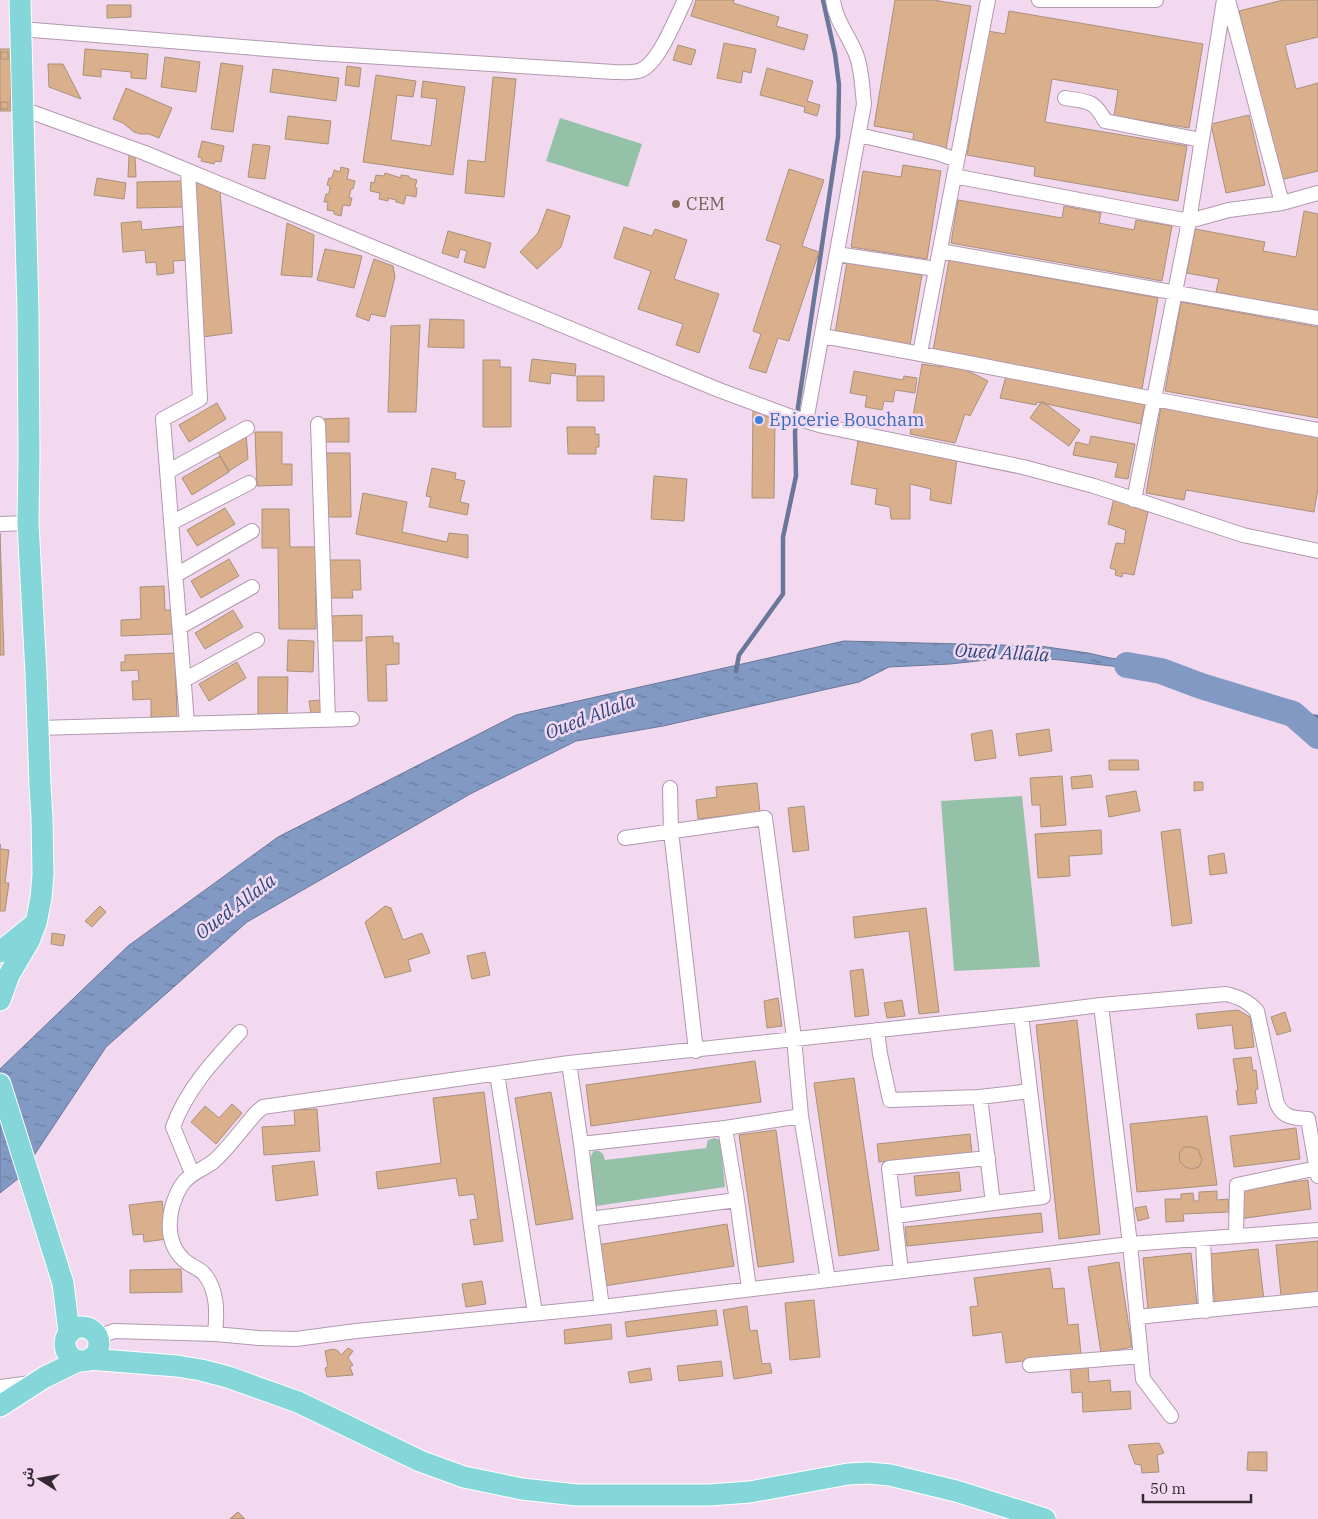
<svg xmlns="http://www.w3.org/2000/svg" width="1318" height="1519" font-family="'IBM Plex Serif','Noto Sans Arabic',serif">
  <defs>
    <pattern id="water-ripples" width="26" height="14" patternUnits="userSpaceOnUse" patternTransform="scale(1.25)"><rect width="26" height="14" fill="#8199c3"/><path d="M2 4q2-2 4 0t4 0M15 11q2-2 4 0t4 0" fill="none" stroke="#6a7d9f"/></pattern>
  </defs>
  <rect width="100%" height="100%" fill="#f2d9f0"/>
  <path fill="#95c1a8" d="M560,118L642,144L628,187L546,161Z
    M1022,796L1040,967L954,971L941,801Z
    M715,1138L720,1140L721,1146L725,1187L596,1206C594,1193 585,1160 594,1151H599L603,1154L605,1160L706,1148L708,1140Z"/>
  <path fill="url(#water-ripples)" stroke="#6a7798" d="M844,641L1040,646L1088,653L1110,658L1148,663L1161,671L1136,669L1061,660L1014,657L950,664L889,667L859,682L663,726L576,741L472,793L247,922L106,1047L19,1178L0,1193V1069L128,946L278,837L516,715Z"/>
  <g fill="none" stroke-linecap="round" stroke-linejoin="round">
    <path stroke="#6a7798" stroke-width="4.5" d="M736,671L739,655L783,594V537L796,476L795,432L798,407L838,137L839,85L835,54L823,0
      M1293,714L1318,717"/>
    <path stroke="#8199c3" stroke-width="26" d="M1127,665L1161,671L1201,686L1293,714L1318,736"/>
  </g>
  <path fill="#d9af8c" stroke="#a9917c" d="M696,0H734L733,3L779,17L776,26L808,35L804,50L691,16Z
    M895,0H933L971,6L946,149L912,143L914,133L874,126Z
    M1283,0H1318V37L1285,45L1296,89L1318,83V171L1280,180L1239,11Z
    M107,5H131V17L107,18Z
    M1009,11L1203,44L1189,128L1114,116L1118,90L1052,79L1045,122L1187,146L1178,201L1034,176L1035,167L967,155L988,31L1005,34Z
    M724,43L756,49L751,73L743,71L741,83L717,78Z
    M678,45L696,50L691,65L673,60Z
    M0,49H10L11,111H0Z
    M85,49L148,54L146,79L131,78V72L101,69V77L83,75Z
    M1,52H8V59H1Z
    M165,57L200,62L196,92L161,87Z
    M221,63L243,66L233,132L211,129Z
    M48,64H63L81,99L49,87Z
    M347,66L361,68L359,87L345,85Z
    M767,68L813,81L807,101L820,105L817,116L804,112L805,107L760,95Z
    M273,69L339,78L336,101L270,92Z
    M376,75L416,81L413,97L397,95L391,140L431,146L437,99L421,97L423,81L465,87L453,175L363,162Z
    M493,77L516,79L504,197L465,193L468,160L485,162Z
    M126,88L172,108L159,138L149,134H141L134,132L123,123L113,119Z
    M1,102H8V109H1Z
    M1249,115L1265,185L1226,193L1211,124Z
    M288,116L331,121L328,144L285,139Z
    M202,141L224,146L221,162L215,161L214,164L201,161L202,158L198,157Z
    M253,144L270,146L265,179L248,177Z
    M129,155L135,157L136,177H128Z
    M903,165L941,171L927,259L851,247L863,171L901,177Z
    M341,167L349,169L347,179L355,181L353,189H351L349,198H352L350,206L343,205L341,216L334,214V211L327,210L328,202H324L326,194H329L330,186L327,185L329,178H332L334,170L340,172Z
    M789,169L824,180L802,246L819,252L789,341L778,338L766,373L749,368L761,334L753,331L781,245L766,240Z
    M385,173L401,178V175L409,176V178L417,180L415,187L417,188L416,197L406,195L404,204L396,202V200L388,198V201L379,199L380,193L370,191L371,182L374,183L376,175L384,176Z
    M97,178L126,183L124,199L94,195Z
    M183,181V207L137,208V182Z
    M193,181L220,192L232,333L203,337Z
    M958,200L1062,218L1064,206L1101,213L1099,223L1134,230L1136,220L1172,226L1162,281L951,243Z
    M547,209L570,216L561,247L537,269L520,252L538,233Z
    M1304,211L1318,214V312L1216,292L1219,279L1187,273L1195,229L1265,242L1263,251L1296,257Z
    M141,221L142,230L186,226L189,260L173,261L174,273L157,275L156,262L146,263L145,250L123,252L121,223Z
    M287,223L314,235L312,277L281,275Z
    M624,227L652,236L655,229L687,240L674,279L719,294L699,353L676,345L683,324L638,309L651,271L614,258Z
    M448,231L491,243L485,268L464,262L467,251L460,249L458,258L442,253Z
    M325,249L362,256L354,288L317,280Z
    M374,259L393,266L395,277L385,317L371,314L369,321L356,316Z
    M949,260L1158,298L1142,389L933,351Z
    M847,262L922,275L910,345L835,333Z
    M1181,302L1318,327V418L1165,391Z
    M430,319L464,320V348L428,347Z
    M420,325L416,412H388L391,326Z
    M532,359L576,364L575,376L551,373L550,384L529,381Z
    M483,360H500V367H511V427H483Z
    M948,361L988,381L970,416L965,414L955,443L910,434L922,364L941,367Z
    M854,371L903,380L904,376L917,378L915,393L895,390L893,402L884,401L882,410L865,407L867,396L850,393Z
    M577,376H604V401H577Z
    M1006,376L1145,403L1141,424L1037,402L1036,405L1000,398Z
    M1042,401L1080,430L1069,446L1030,418Z
    M217,403L226,419L189,442L179,425Z
    M1161,407L1318,435V488L1314,512L1186,490L1184,500L1146,493Z
    M753,410L775,420L774,498H752Z
    M349,418V442H324L323,419Z
    M567,427H595V434H599V447H596V454H568Z
    M255,432H282V464H292V485L257,486Z
    M246,433L248,459L229,471L216,449Z
    M1091,436L1135,444L1128,479L1115,477L1118,463L1073,455L1076,442L1089,445Z
    M858,441L957,459L951,504L930,500L931,489L910,484V519H891L890,507L875,504L877,489L851,484Z
    M324,453H350L351,517H324Z
    M220,456L229,472L192,495L182,478Z
    M432,468L456,473L455,479L465,481L460,502L469,504L467,515L429,507L431,497L426,496Z
    M654,476L687,479L684,521L651,519Z
    M363,493L407,502L402,532L447,542L449,533L468,535V558L356,534Z
    M1114,498L1148,512L1134,575L1123,573L1122,577L1115,575L1116,570L1110,568L1116,543L1124,544L1126,530L1108,524Z
    M225,508L235,524L197,546L187,530Z
    M262,509H289L290,547H316V629H279L278,548H262Z
    M0,533L4,655H0Z
    M229,559L239,576L201,598L191,581Z
    M328,560H360L361,590H352L353,598H328Z
    M164,586L165,610H172L173,634L121,636V620L141,619L140,587Z
    M233,610L243,627L205,649L195,633Z
    M362,615V641H329V616Z
    M393,636V643H399V664L386,665L387,701H368L366,637Z
    M288,640L314,641L313,672L287,671Z
    M175,653L177,717H151V699L133,700L132,681H139L138,670L121,671V662H125V655Z
    M237,662L246,678L209,701L199,684Z
    M258,677H288L287,714H258Z
    M321,700L323,713L311,714L309,701Z
    M1049,729L1052,751L1019,756L1016,734Z
    M992,730L996,758L975,761L971,734Z
    M1109,760H1138L1139,770H1109Z
    M1091,775L1093,787L1072,789L1071,777Z
    M1062,776L1066,825L1041,827L1040,805H1032L1030,778Z
    M1194,782H1203V790L1194,791Z
    M757,783L760,812L698,819L696,800L717,797L716,787Z
    M1136,791L1140,811L1109,817L1106,796Z
    M804,806L809,850L793,852L788,808Z
    M1180,829L1192,923L1172,926L1161,832Z
    M1101,830L1102,854L1069,856L1070,876L1038,878L1035,834Z
    M0,844L1,849L9,850L5,883H9L5,911H0Z
    M1224,853L1227,873L1210,875L1208,856Z
    M100,906L106,912L92,927L85,921Z
    M385,906L391,908L403,940L422,933L430,953L408,960L411,971L385,978L365,922Z
    M926,908L939,1012L919,1014L909,931L855,938L853,917Z
    M52,933L65,935L63,946L51,944Z
    M485,952L490,975L472,979L467,956Z
    M863,969L869,1015L855,1017L850,971Z
    M778,998L782,1026L767,1028L764,1001Z
    M902,1000L905,1016L887,1018L884,1003Z
    M1238,1010L1250,1017L1254,1047L1235,1049L1232,1025L1198,1029L1196,1014Z
    M1285,1012L1291,1031L1277,1035L1271,1017Z
    M1077,1020L1100,1234L1059,1239L1036,1025Z
    M1251,1057L1253,1071L1256,1070L1258,1089L1255,1090L1257,1103L1238,1105L1236,1091L1238,1090L1233,1059Z
    M755,1061L761,1102L591,1126L586,1085Z
    M854,1078L879,1250L839,1256L814,1083Z
    M484,1092L503,1241L474,1245L470,1220L478,1219L474,1194L459,1196L456,1178L378,1189L376,1172L441,1163L433,1098Z
    M551,1092L573,1219L536,1225L515,1098Z
    M232,1104L242,1113L216,1144L191,1122L205,1106L219,1118Z
    M317,1109L320,1151L264,1155L262,1127L295,1125L294,1110Z
    M1207,1116L1217,1185L1137,1192L1130,1124Z
    M1296,1128L1300,1159L1234,1167L1230,1136Z
    M776,1130L794,1262L758,1267L739,1135Z
    M970,1134L972,1153L879,1162L877,1144Z
    M1184,1147H1190L1198,1149L1202,1160L1199,1167L1192,1169L1185,1167L1180,1162L1179,1153Z
    M314,1161L318,1195L276,1201L272,1166Z
    M959,1172L961,1191L916,1196L914,1176Z
    M1308,1180L1311,1209L1239,1219L1236,1189Z
    M1217,1191V1200L1228,1199L1229,1212L1183,1214L1184,1221L1166,1222L1165,1199H1181V1194L1193,1193L1194,1201H1199V1192Z
    M162,1201L167,1239L144,1242L143,1234L133,1235L129,1205Z
    M1146,1206L1149,1218L1138,1221L1135,1208Z
    M1041,1213L1043,1232L907,1246L905,1227Z
    M727,1224L734,1266L604,1286L597,1245Z
    M1318,1241V1293L1281,1296L1276,1245Z
    M1258,1249L1264,1300L1215,1305L1210,1254Z
    M1191,1253L1197,1304L1148,1309L1143,1258Z
    M1119,1262L1132,1347L1101,1353L1088,1267Z
    M1050,1268L1053,1289L1064,1288L1068,1325L1078,1324L1081,1354L1006,1363L1002,1332L973,1336L970,1307L978,1306L974,1278Z
    M181,1269L182,1292L130,1293V1270Z
    M482,1281L486,1304L466,1307L462,1284Z
    M814,1300L820,1357L790,1360L785,1303Z
    M747,1306L750,1331L757,1330L762,1364L770,1363L772,1373L734,1379L723,1310Z
    M716,1310L718,1325L627,1337L625,1322Z
    M611,1324L612,1339L565,1344L564,1330Z
    M348,1348L353,1351L348,1358L353,1365L350,1367L353,1375L327,1377L325,1368L328,1367L325,1351L333,1349L338,1351L341,1355Z
    M721,1361L723,1376L679,1381L677,1366Z
    M1088,1366L1089,1382L1110,1380L1111,1392L1130,1391L1131,1409L1083,1412L1082,1392L1072,1393L1070,1367Z
    M650,1368L652,1380L630,1383L628,1372Z
    M1159,1443L1164,1453L1157,1455L1159,1472L1142,1473L1141,1465L1135,1464L1128,1445Z
    M1248,1452H1267V1471L1247,1470Z
    M238,1512L245,1519H230Z
    M238,1512L245,1519H230Z"/>
  <g fill="none" stroke-linecap="round" stroke-linejoin="round">
    <defs>
      <path id="street" d="M1039,0H1156
        M1228,0L1282,203
        M21,29L317,53L614,72C622,72 630,73 638,71C658,67 676,17 685,0
        M1065,98C1087,102 1094,99 1105,121L1201,140
        M23,109L145,153L719,390L789,416L823,426L1023,467L1094,486L1243,535L1318,551
        M859,135L937,153L957,160
        M954,176L1189,221L1229,210L1282,203L1318,193
        M940,251L1318,318
        M837,254L936,269
        M822,336C988,365 1152,400 1318,430
        M920,353L988,0
        M806,421L864,104C862,87 862,69 856,54C848,34 836,22 833,0
        M318,424L328,720
        M167,472L247,428
        M1134,500L1189,221L1224,0
        M171,523L249,483
        M0,524L28,523
        M176,575L252,531
        M180,627L252,587
        M184,680L257,640
        M187,723L163,419L200,399L188,171
        M38,728L352,719
        M670,788L671,831L696,1051
        M625,838L765,818L794,1038L801,1116
        M1101,1005L1130,1244L1143,1379L1171,1416
        M877,1030L880,1054L890,1100L980,1097L1030,1091
        M569,1063L581,1144L725,1128L801,1116L828,1280
        M497,1074L535,1313
        M980,1097L993,1203L1043,1197L1021,1015
        M581,1144L590,1219L737,1200L725,1128
        M192,1173L173,1127C186,1090 214,1060 240,1032
        M737,1200L749,1289
        M895,1216L993,1203
        M590,1219L602,1307
        M1236,1236L1237,1185L1317,1168
        M1203,1239L1206,1311
        M901,1271L889,1168L988,1158
        M1137,1317L1318,1299
        M215,1334C217,1315 218,1291 205,1275C200,1268 190,1266 184,1260C163,1241 168,1208 181,1186C189,1173 203,1170 214,1161C228,1149 244,1126 257,1112L263,1107L270,1106L569,1063L1021,1015L1101,1005L1226,994C1239,997 1248,1001 1257,1011L1277,1104C1284,1118 1293,1118 1308,1119L1318,1176
        M98,1337L114,1331L215,1334L258,1338L296,1339L356,1331L602,1307L1130,1244L1318,1230
        M1030,1365L1141,1356
        M0,1387L31,1383"/>
      <path id="primary" d="M0,952L36,923
        M0,1000L9,975L29,941L36,923L41,898L43,874L42,818L40,785L36,673L28,523L29,457L28,312L20,0
        M0,1084L63,1283L69,1332
        M65 1344a17 17 0 1 1 34 0a17 17 0 1 1-34 0Z
        M89,1359L177,1366L201,1370L228,1377L298,1402L420,1461L464,1477L522,1489L577,1495H709L750,1492L848,1474L868,1473L890,1475L956,1491L1045,1519
        M0,1406L45,1377L78,1361"/>
    </defs>
    <use href="#street" stroke="#b199af" stroke-width="16"/>
    <use href="#primary" stroke="#fff" stroke-width="23"/>
    <use href="#street" stroke="#fff" stroke-width="14"/>
    <use href="#primary" stroke="#84d6d9" stroke-width="21"/>
  </g>
  <circle fill="#8d6e63" stroke="#f2d9f0" stroke-width="2" cx="676" cy="204" r="5"/>
  <circle fill="#3f7fe0" stroke="#f2d9f0" stroke-width="2" cx="759" cy="420" r="5"/>
  <g text-anchor="middle" stroke-width="5" stroke-linejoin="round" paint-order="stroke">
    <g font-size="18" fill="#785e54" stroke="#f2d9f0" text-anchor="start">
      <text x="686" y="210">CEM</text>
    </g>
    <g font-size="18" fill="#366cbe" stroke="#f2d9f0" text-anchor="start">
      <text x="769" y="426">Epicerie Boucham</text>
    </g>
    <g font-size="19" font-style="italic" fill="#2a487e" stroke="#f2d9f0">
      <text transform="translate(1002 652) rotate(3)" y="7">Oued Allala</text>
      <text transform="translate(590 716) rotate(-21)" y="7">Oued Allala</text>
      <text transform="translate(235 906) rotate(-37)" y="7">Oued Allala</text>
    </g>
  </g>
  <g transform="translate(40 1479) rotate(281)" stroke="#f2d9f0" stroke-width="4" paint-order="stroke">
  <path d="M0-4L9 19L0 12L-9 19Z" fill="#332932"/>
  <text y="-8" font-size="14" font-weight="bold" text-anchor="middle" fill="#332932">ش</text>
  </g>
  <path d="M1143 1494v8h108v-8" fill="none" stroke="#332932" stroke-width="2.5"/>
  <text x="1150" y="1494" font-size="15" fill="#332932" stroke="#f2d9f0" stroke-width="4" paint-order="stroke">50 m</text>
</svg>
